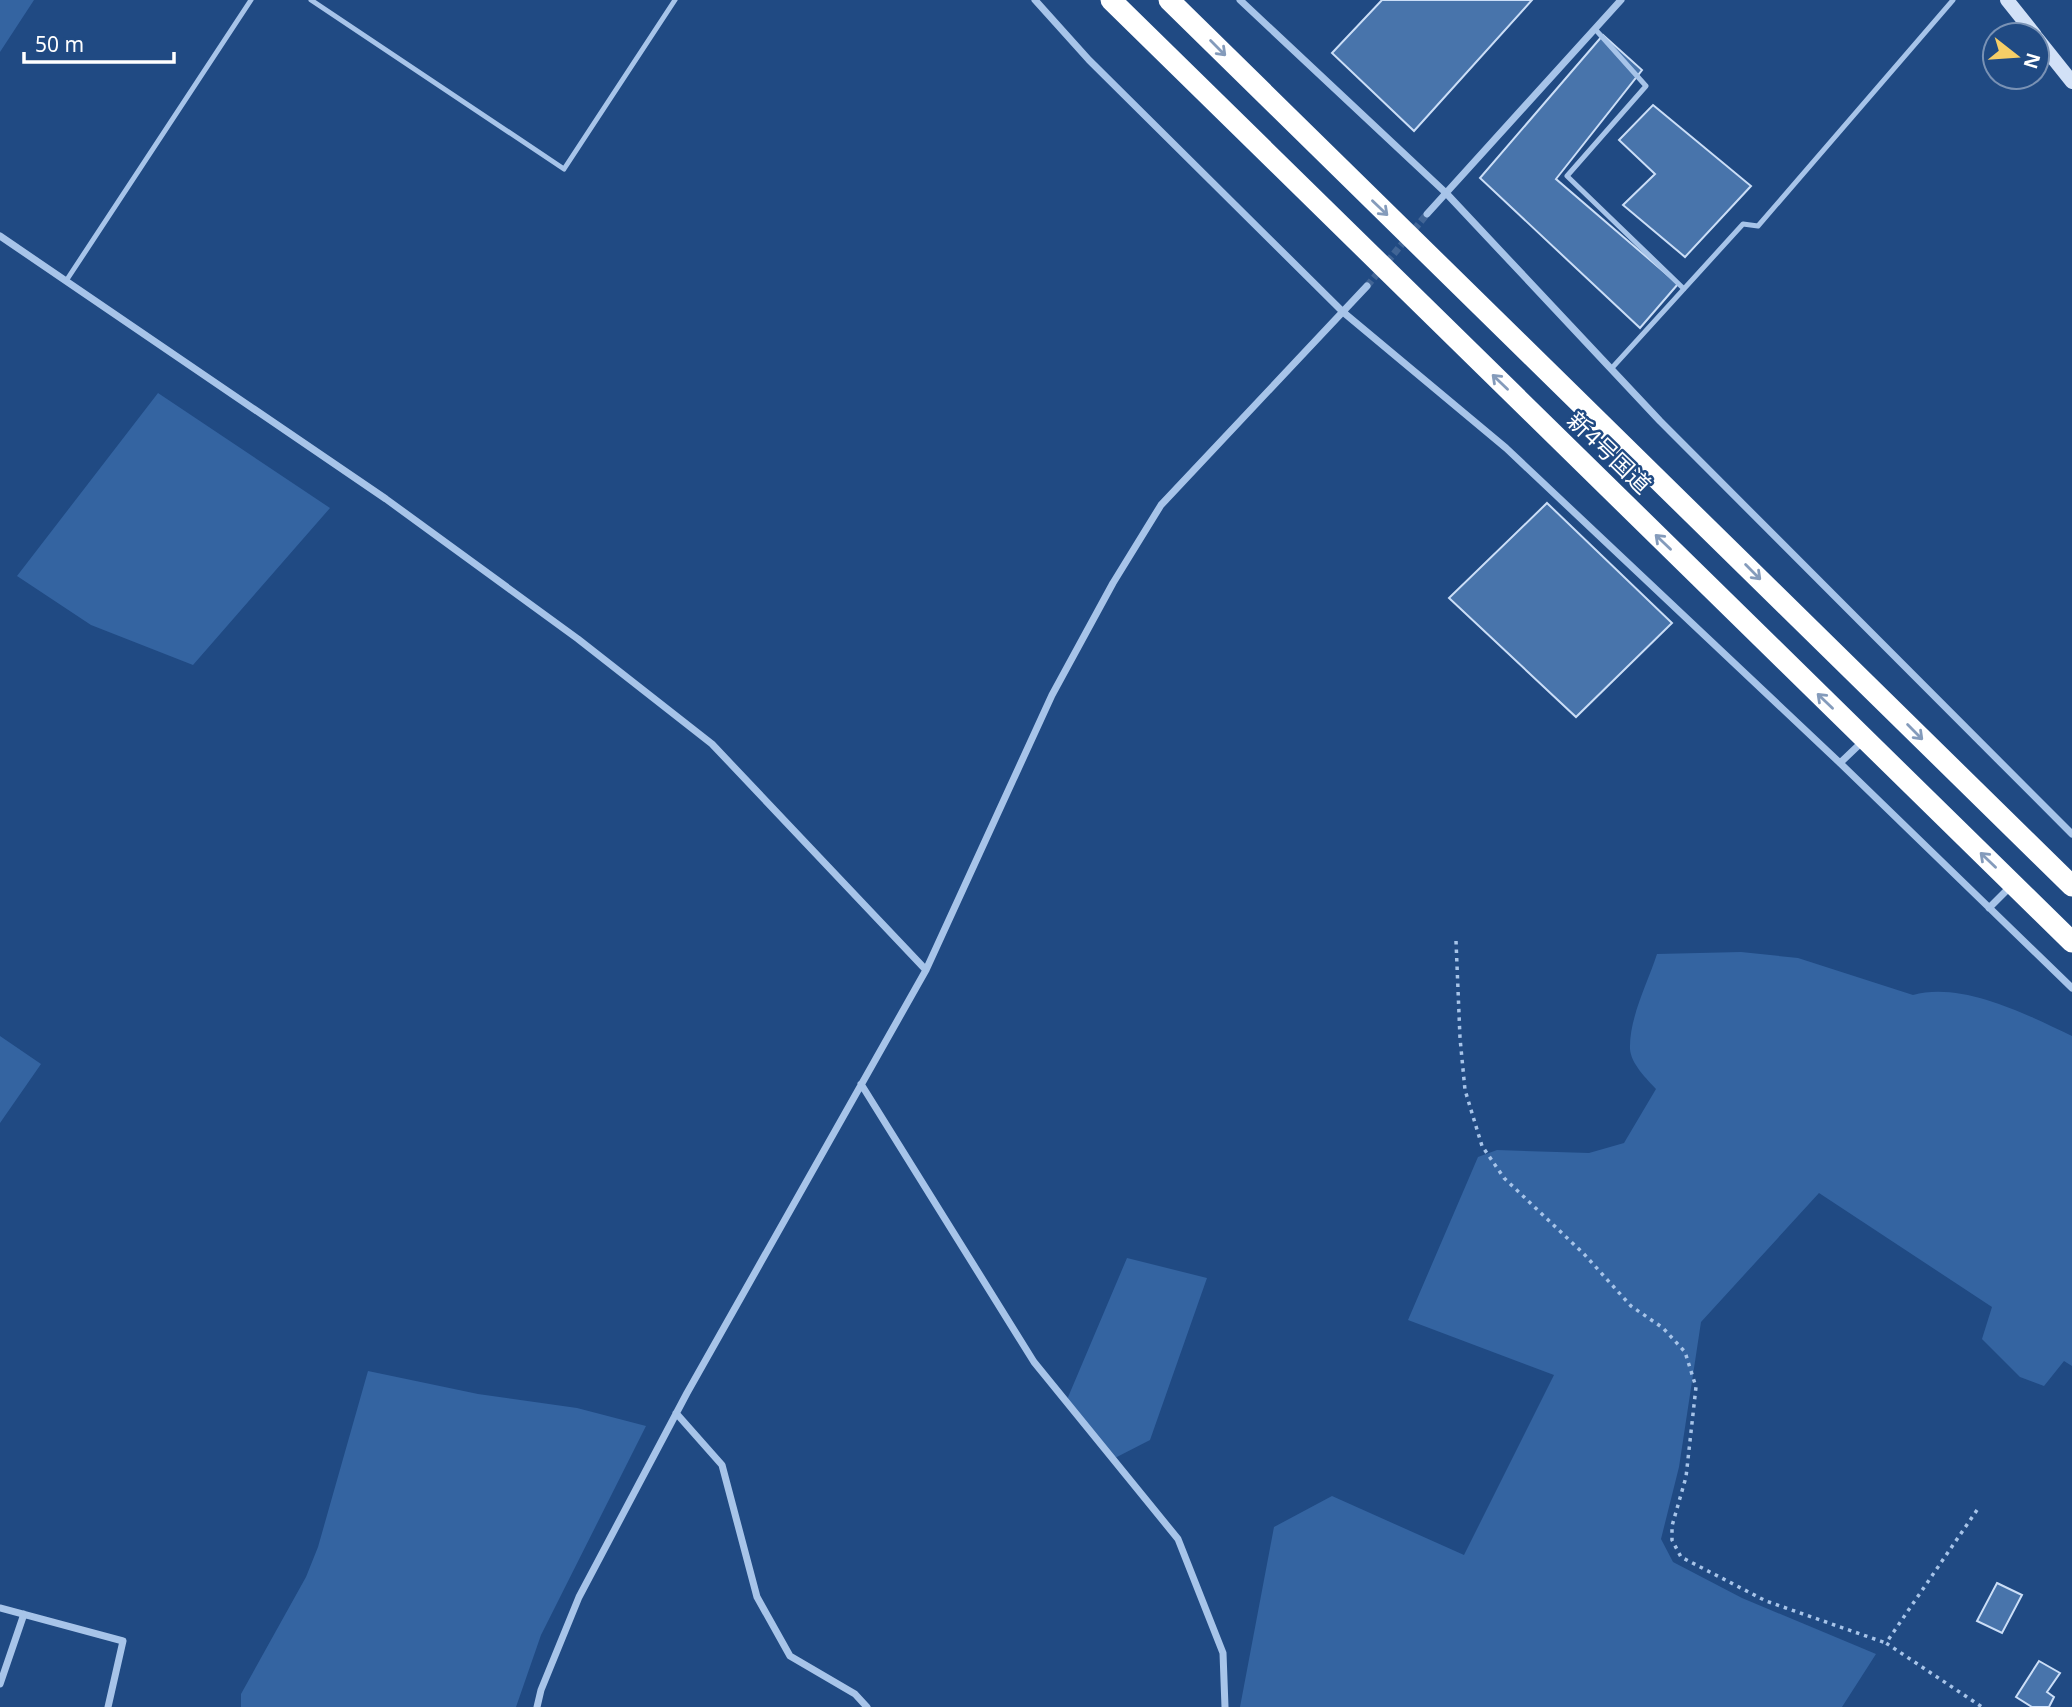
<svg xmlns="http://www.w3.org/2000/svg" width="2072" height="1707" font-family="'Noto Sans','Noto Sans JP',sans-serif">
  <rect width="100%" height="100%" fill="#204a83"/>
  <path fill="#3464a1" d="M0,0H34L0,52Z
    M158,393L330,508L193,665L91,625L17,576Z
    M1741,952L1798,958L1913,995C1962,981 2028,1015 2072,1036V1366L2064,1361L2044,1386L2020,1377L1982,1339L1992,1307L1819,1193L1701,1322L1679,1467L1661,1539L1673,1562L1742,1598L1876,1654L1842,1707H1240L1274,1527L1332,1496L1464,1555L1554,1375L1408,1320L1478,1157L1497,1150L1589,1153L1624,1143L1656,1089C1647,1079 1631,1064 1630,1049C1629,1018 1648,982 1657,954Z
    M0,1036L41,1064L0,1123Z
    M1127,1258L1207,1278L1150,1440L1111,1460L1066,1402Z
    M368,1371L478,1394L577,1408L646,1426L541,1635L516,1707H241V1694L306,1577L318,1547Z"/>
  <path fill="#4874ab" stroke="#cbdef7" stroke-width="2" d="M1382,0H1532L1414,131L1332,53Z
    M1603,35L1642,70L1556,179L1678,284L1640,328L1480,178Z
    M1653,105L1751,186L1685,257L1623,205L1655,174L1619,140Z
    M1547,503L1672,623L1576,717L1449,598Z
    M1997,1583L2022,1595L2002,1633L1977,1621Z
    M2039,1661L2060,1673L2047,1692L2054,1697L2049,1707H2032L2016,1697Z"/>
  <g fill="none" stroke-linecap="round" stroke-linejoin="round">
    <path stroke="#416596" stroke-width="7" stroke-dasharray="7 3.5" stroke-linecap="butt" d="M1367,286L1427,214"/>
    <path stroke="#a7c4e9" stroke-width="3.5" stroke-dasharray="3.5 5" stroke-linecap="butt" d="M1456,941L1460,1038L1465,1090L1482,1146L1504,1178L1584,1254L1631,1306L1663,1328L1685,1352L1696,1387L1686,1477L1672,1526V1540L1681,1557L1766,1601L1886,1643
      M1977,1510L1886,1643L1982,1707"/>
    <path stroke="#a7c4e9" stroke-width="5" d="M311,0L564,169L675,0
      M1595,29L1646,86L1567,176L1684,289
      M66,281L251,0
      M1611,369L1743,224L1758,226L1953,0"/>
    <path stroke="#a7c4e9" stroke-width="7" d="M1035,0L1089,60L1343,312L1506,448L1840,763L2072,988
      M1240,0L1446,193L1660,421L2072,834
      M1427,214L1621,0
      M0,236L386,499L578,639L712,744L926,970
      M1840,763L1862,742
      M1989,908L2011,886
      M861,1084L1034,1362L1178,1539L1223,1653L1225,1707
      M676,1413L722,1465L757,1597L790,1656L855,1694L867,1707
      M0,1608L123,1641L108,1707
      M0,1684L24,1614
      M537,1707L541,1690L579,1597L687,1393L926,970L1052,695L1113,583L1161,505L1367,286"/>
    <path stroke="#d2e1f7" stroke-width="14" d="M2007,0L2035,35
      M2037,38L2072,82"/>
    <path stroke="#fff" stroke-width="21" d="M1111,0L2072,942
      M1169,0L2072,886"/>
  </g>
  <defs><path id="oneway-shaft" d="M-6 0H5M1.5-3L5.5 0L1.5 3" fill="none" stroke-width="1.6" stroke-linecap="round" stroke-linejoin="round" transform="scale(1.75)"/></defs>
  <g stroke="#849bbb">
    <use href="#oneway-shaft" transform="translate(1218 48) rotate(45)"/>
    <use href="#oneway-shaft" transform="translate(1380 208) rotate(44)"/>
    <use href="#oneway-shaft" transform="translate(1500 382) rotate(-136)"/>
    <use href="#oneway-shaft" transform="translate(1663 542) rotate(-136)"/>
    <use href="#oneway-shaft" transform="translate(1753 572) rotate(45)"/>
    <use href="#oneway-shaft" transform="translate(1825 701) rotate(-136)"/>
    <use href="#oneway-shaft" transform="translate(1915 732) rotate(45)"/>
    <use href="#oneway-shaft" transform="translate(1988 860) rotate(-136)"/>
  </g>
  <g text-anchor="middle" stroke-width="5" stroke-linejoin="round" paint-order="stroke">
    <g font-size="23" fill="#fff" stroke="#204a83">
      <text transform="translate(1609 453) rotate(44)" y="8">新4号国道</text>
    </g>
  </g>
  <g transform="translate(2016 56) rotate(107)"><circle r="33" fill="#204a83" stroke="#7992b5" stroke-width="2"/>
  <path d="M0-5L12 26L0 18L-12 26Z" fill="#f6ce67"/>
  <text y="-10" font-size="19" font-weight="bold" text-anchor="middle" fill="#ffffff">N</text>
  </g>
  <path d="M24 52v10h150v-10" fill="none" stroke="#ffffff" stroke-width="3.5"/>
  <text x="35" y="52" font-size="21" fill="#ffffff" stroke="#204a83" stroke-width="5" paint-order="stroke">50 m</text>
</svg>
